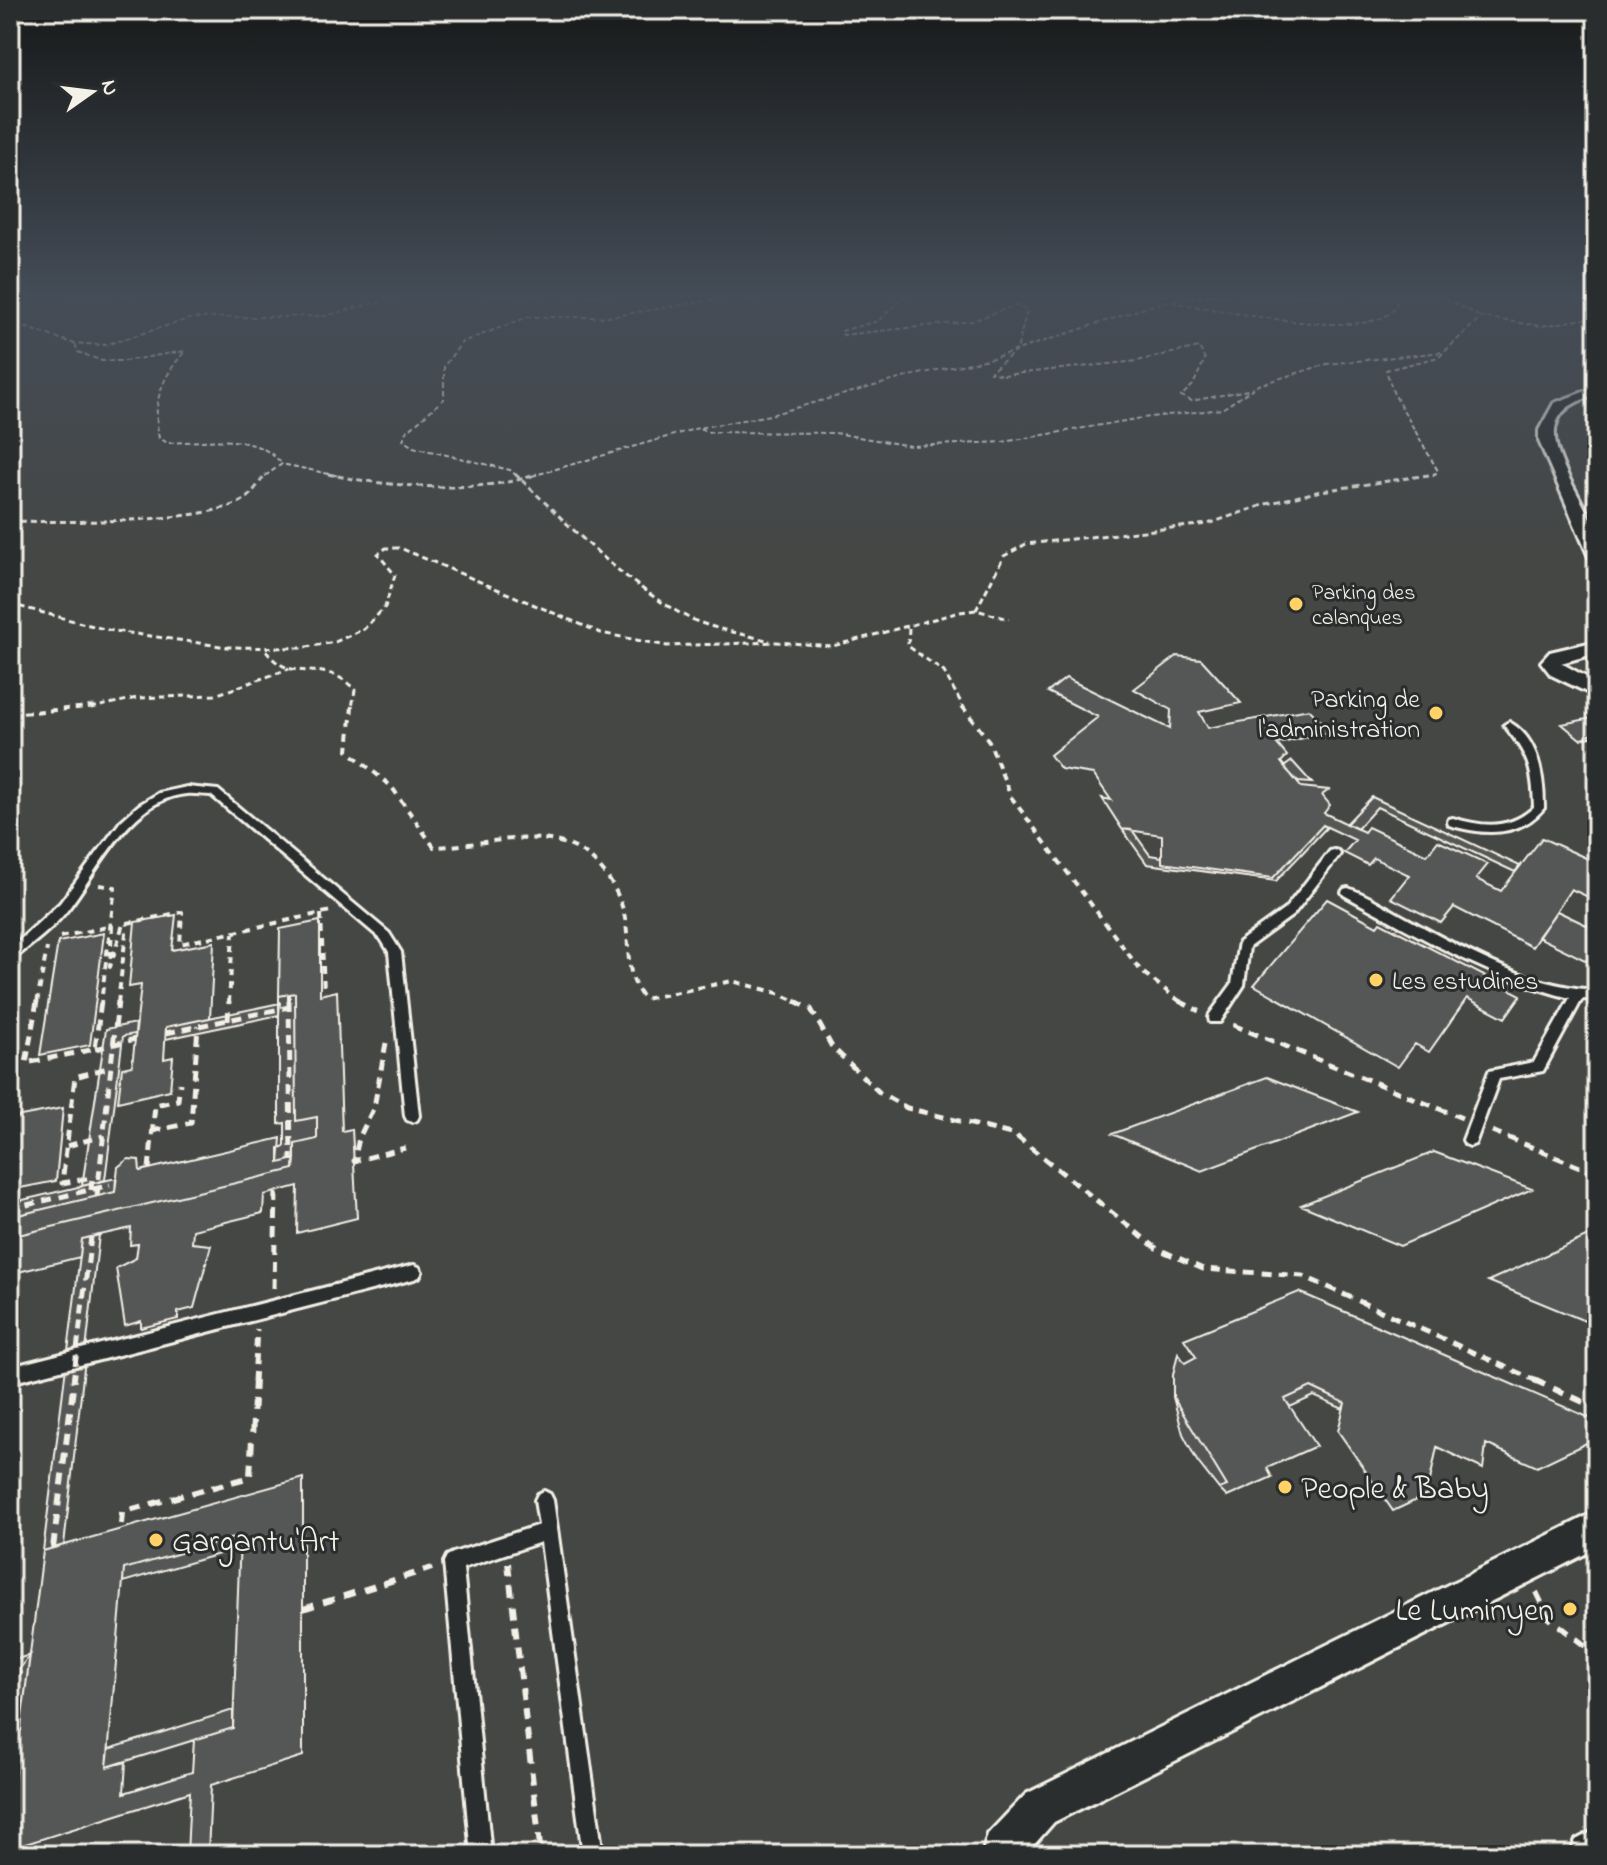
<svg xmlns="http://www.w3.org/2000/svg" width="1607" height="1865" font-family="'Indie Flower',sans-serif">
  <rect width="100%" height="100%" fill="#2a2d2e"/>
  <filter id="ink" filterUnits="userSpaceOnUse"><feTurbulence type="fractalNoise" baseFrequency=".0125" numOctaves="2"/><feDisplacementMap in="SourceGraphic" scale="16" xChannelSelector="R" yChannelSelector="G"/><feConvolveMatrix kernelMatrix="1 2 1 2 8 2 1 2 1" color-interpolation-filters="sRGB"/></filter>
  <g filter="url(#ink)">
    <path fill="#444645" stroke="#9c9c96" stroke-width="2" d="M10,295H1597V1855H10Z"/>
    <path fill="#555756" stroke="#f4f1e8" stroke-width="2" fill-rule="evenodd" d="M1177,656L1201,659L1241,703L1199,712L1208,728L1309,709L1331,732L1277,744L1287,756L1281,762L1301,787L1329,790L1322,795L1330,805L1324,813L1364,832L1368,827L1427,855L1438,841L1488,864L1476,879L1501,891L1542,838L1597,863V901L1571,889L1532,947L1454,907L1441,923L1391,898L1409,875L1374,858L1368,865L1344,853L1355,840L1323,825L1273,878L1162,863V835L1122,829L1102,798L1111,800L1093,774L1061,769L1050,755L1098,717L1048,692L1066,678L1170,729L1171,710L1134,689Z
      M1597,717V733L1589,735L1591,737L1580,739L1562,724Z
      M1292,761L1312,783L1298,782L1284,767Z
      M1372,797L1520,866L1515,872L1377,807L1357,829L1346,824Z
      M1323,825L1327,827L1276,881L1147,864L1122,829L1132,830L1150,855L1162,857V863L1273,878Z
      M1327,899L1377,926L1380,922L1521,995L1505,1018L1467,998L1429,1052L1415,1044L1398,1067L1254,985Z
      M1557,911L1597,930V966L1538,937Z
      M176,915L172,950L214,942L210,1018L166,1027L164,1059L173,1057L170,1090L118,1102L122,1068L132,1066L141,985L129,987L135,922Z
      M320,921V995L337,991L342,1131L352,1129L357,1218L297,1233L298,1186L264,1195L263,1213L193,1230L192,1243L211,1245L194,1308L178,1312V1319L141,1328V1321L125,1326L116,1268L136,1258L138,1244L130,1245L131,1228L82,1239L80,1257L10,1274V1237L294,1169L295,1144L317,1139V1117L296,1121L295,993L279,996L280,929Z
      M104,933L90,1045L40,1055L58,942Z
      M295,993L296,1121L317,1117V1139L295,1144V1159L279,1163V1148L285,1146V1123L279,1124V996Z
      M280,1003L279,1015L166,1039V1027Z
      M136,1023L135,1034L123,1036L105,1180L82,1186L106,1029Z
      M1267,1077L1358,1112L1202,1171L1112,1134Z
      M63,1108L56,1181L10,1190V1118Z
      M281,1138L279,1163L295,1159L294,1169L10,1237V1217L115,1192L118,1167L128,1159L139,1160L140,1171Z
      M1434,1152L1532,1189L1400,1246L1301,1205Z
      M116,1178L115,1192L10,1217V1203Z
      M1597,1232V1326L1488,1281Z
      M99,1235L64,1545L43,1551L82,1239Z
      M1299,1292L1597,1421V1438L1537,1467L1486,1444L1483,1469L1437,1447L1427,1495L1393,1511L1338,1431L1345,1403L1311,1387L1285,1399L1316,1446L1267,1468L1272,1477L1227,1497L1219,1489L1227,1486L1173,1397V1375L1178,1353L1185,1363L1196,1357L1184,1339Z
      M1311,1387L1345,1403L1343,1409L1314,1396L1290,1407L1285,1399Z
      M1173,1397L1227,1486L1219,1489L1197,1461L1183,1434Z
      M303,1478V1756L211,1785L208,1855H187L190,1792L10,1849V1812L43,1551ZM240,1536L233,1728L194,1740L192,1772L124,1793L126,1762L107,1767L124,1569Z
      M240,1536V1548L123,1582L124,1569Z
      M30,1655L22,1717L21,1729L10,1717V1682Z
      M30,1655L10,1682V1661Z
      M233,1710V1728L107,1767L109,1749Z"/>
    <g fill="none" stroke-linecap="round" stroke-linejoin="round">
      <defs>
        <path id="service" d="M1509,722C1539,738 1544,778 1544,808C1519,838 1483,835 1449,825L1448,822L1449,819L1453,818C1483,827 1510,830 1534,807C1533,768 1528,755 1504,725Z
          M187,787L218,790L389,933L401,952L419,1116L417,1120L412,1122L407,1120L405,1116L389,952L381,939L211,795C203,795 194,793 186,794C131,799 99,869 69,908C54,928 33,943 14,959L10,961V949L60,903L121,821L139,805L159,793Z
          M1334,850L1338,851L1340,854L1338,857L1293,915L1249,947L1244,985L1220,1022H1210L1209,1018L1210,1014L1232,984L1239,942L1285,909L1330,851Z
          M1348,888C1369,895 1389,909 1408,919C1467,951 1529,987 1597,990V1000L1582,999L1543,1071L1499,1079L1475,1144L1470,1146L1465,1144L1463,1140L1489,1071L1534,1062L1570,998C1488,978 1417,935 1344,895L1342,892L1344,889Z
          M414,1265L419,1267L422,1272L419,1277L414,1279L10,1383V1367Z
          M544,1491L550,1494L553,1500L603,1855H583L541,1542L463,1568L491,1855H471L444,1562L447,1556L453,1553L539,1525L535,1500L538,1494Z"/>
        <path id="minor" d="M1597,387V395C1509,416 1584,488 1597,537C1598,545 1597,554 1597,562L1589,557L1539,441V430L1554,403Z
          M1597,641V653L1561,663L1597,683V697L1551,675L1541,662L1550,652Z
          M1597,1511V1548L1054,1822L1025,1855H982L988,1834L1026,1794Z
          M1597,1829V1855H1570L1576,1840Z"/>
      </defs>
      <use href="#service" stroke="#f4f1e8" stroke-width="6"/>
      <use href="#minor" stroke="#f4f1e8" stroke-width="6"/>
      <path stroke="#f4f1e8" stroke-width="2" stroke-dasharray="5 3" stroke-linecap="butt" d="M115,295H149
        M907,295L878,321L841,331L843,335L973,321L1015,305L1027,310L1017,350L990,372L1003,375L1137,361L1199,347L1205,359L1193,385L1181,396L1192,401L1252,389
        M1439,295L1481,317
        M739,297L747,300L819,295
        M1173,300L1215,295
        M10,322L72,343L105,345L192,318L325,316L405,295
        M75,344L78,352L102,361H124L185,351C161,379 152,402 159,438L168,443C206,442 255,431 282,464
        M700,428L708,432L835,433L911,446L1003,442L1142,418L1222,409L1258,385L1327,364L1443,352
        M265,476L282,464L339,476
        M517,476L510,470L413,447L403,440L406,432L444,399V366L462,342L528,317H608L744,295
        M532,476L698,428L770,415L910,376L993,358L1166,301C1211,308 1351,339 1387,315C1394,311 1397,303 1400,295
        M1433,476L1438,471L1393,392L1386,370L1439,357L1481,317L1541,326L1597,317"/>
      <path stroke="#f4f1e8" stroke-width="3" stroke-dasharray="6 4" stroke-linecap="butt" d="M328,474C385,487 483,495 537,474
        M515,474C569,524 621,582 687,617C711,629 744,634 770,641
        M10,521C61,522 200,524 242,501C251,496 259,483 266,474
        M10,604L108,630L227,647L301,648L335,642L364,629L385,607L395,575L378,554L386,548H400L601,633L667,646L776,642L833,646L960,612L976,610L1009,619
        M976,610L1004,556L1026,544L1208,524L1266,504L1321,491L1435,474
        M909,628L908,646L944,672L964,708
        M266,651C294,688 322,654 355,690L352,708
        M91,708L137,698L215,695L289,669"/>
      <path stroke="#f4f1e8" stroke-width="4" stroke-dasharray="7 6" stroke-linecap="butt" d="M352,706L348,751L391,786L434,847C489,846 561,818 601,869C614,884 623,903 626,924C630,953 625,974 644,999L732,981L778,993L800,1003
        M962,706L989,741L1011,797L1141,971L1182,1003
        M10,714L100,706
        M99,885L115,887L101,1003
        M321,914L324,992
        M60,937L112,926L110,967L123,924L182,912L180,944L331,911
        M289,994V1003
        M37,1003L47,948
        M118,1003L127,924
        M229,1003L233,933"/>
      <path stroke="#f4f1e8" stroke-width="5" stroke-dasharray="10 7" stroke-linecap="butt" d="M37,1001L26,1063L95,1049L101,1001
        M289,1001L291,1160
        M795,1001L811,1009L832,1047L880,1093L907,1108L1015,1135L1156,1248L1203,1269L1303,1276L1539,1382
        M1179,1001L1199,1011
        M228,1021L229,1001
        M1233,1025L1462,1118
        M166,1033L289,1007
        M386,1043L374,1107L359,1138L354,1161L405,1148
        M95,1049L135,1039
        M152,1131L191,1123L198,1026
        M1492,1131L1597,1174
        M67,1146L103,1136
        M149,1169L155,1105L178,1100L180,1083
        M91,1190L92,1178L62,1183L75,1077L111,1067
        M97,1196L118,1001
        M10,1209L110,1185
        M274,1288L276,1192
        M254,1382L257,1329"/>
      <path stroke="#f4f1e8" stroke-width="6" stroke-dasharray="12 9" stroke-linecap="butt" d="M1534,1380L1597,1408
        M121,1524L122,1512L250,1477L255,1380
        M508,1563L541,1855
        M1536,1592L1548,1617L1597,1655
        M303,1609L432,1568
        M10,1676L29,1670
        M10,1720L22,1717"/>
      <use href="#service" fill="#2a2d2e" fill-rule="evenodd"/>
      <use href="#minor" fill="#2a2d2e" fill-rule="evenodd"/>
      <path stroke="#f4f1e8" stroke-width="5" stroke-dasharray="10 7" stroke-linecap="butt" d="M73,1382L91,1237"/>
      <path stroke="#f4f1e8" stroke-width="6" stroke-dasharray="12 9" stroke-linecap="butt" d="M53,1548L74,1380"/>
    </g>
  </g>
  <linearGradient id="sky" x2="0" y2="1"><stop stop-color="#171919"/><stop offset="0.53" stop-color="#444c57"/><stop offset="1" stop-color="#444c57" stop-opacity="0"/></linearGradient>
  <rect width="1607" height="556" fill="url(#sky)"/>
  <g fill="#ffd166" stroke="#2a2d2e" stroke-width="3">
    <circle cx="1296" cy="604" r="8"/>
    <circle cx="1436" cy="713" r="8"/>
    <circle cx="1376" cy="980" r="8"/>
    <circle cx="1285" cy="1487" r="8"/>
    <circle cx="156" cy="1540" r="8"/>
    <circle cx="1570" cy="1609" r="8"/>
  </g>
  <g text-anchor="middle" stroke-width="6" stroke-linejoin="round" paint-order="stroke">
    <g font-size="22" fill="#f4f1e8" stroke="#2a2d2e" text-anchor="start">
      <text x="1312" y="599">Parking des<tspan x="1312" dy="25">calanques</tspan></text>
    </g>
    <g font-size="26" fill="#f4f1e8" stroke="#2a2d2e" text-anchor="end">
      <text x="1420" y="707">Parking de<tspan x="1420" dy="30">l'administration</tspan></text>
      <text x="1392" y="989" text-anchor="start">Les estudines</text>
    </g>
    <g font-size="32" fill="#f4f1e8" stroke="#2a2d2e" text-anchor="start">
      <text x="1301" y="1498">People &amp; Baby</text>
      <text x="172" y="1551">Gargantu'Art</text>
      <text x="1554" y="1620" text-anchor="end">Le Luminyen</text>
    </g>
  </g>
  <rect width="1607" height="1865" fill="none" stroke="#2a2d2e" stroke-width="40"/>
  <rect x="20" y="20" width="1567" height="1825" fill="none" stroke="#f4f1e8" stroke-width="3" filter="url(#ink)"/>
  <g transform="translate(92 92) rotate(76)" stroke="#2a2d2e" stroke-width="6" paint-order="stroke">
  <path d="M0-6L14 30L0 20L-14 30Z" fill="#f4f1e8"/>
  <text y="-12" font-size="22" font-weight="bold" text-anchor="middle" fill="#f4f1e8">N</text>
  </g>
</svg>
